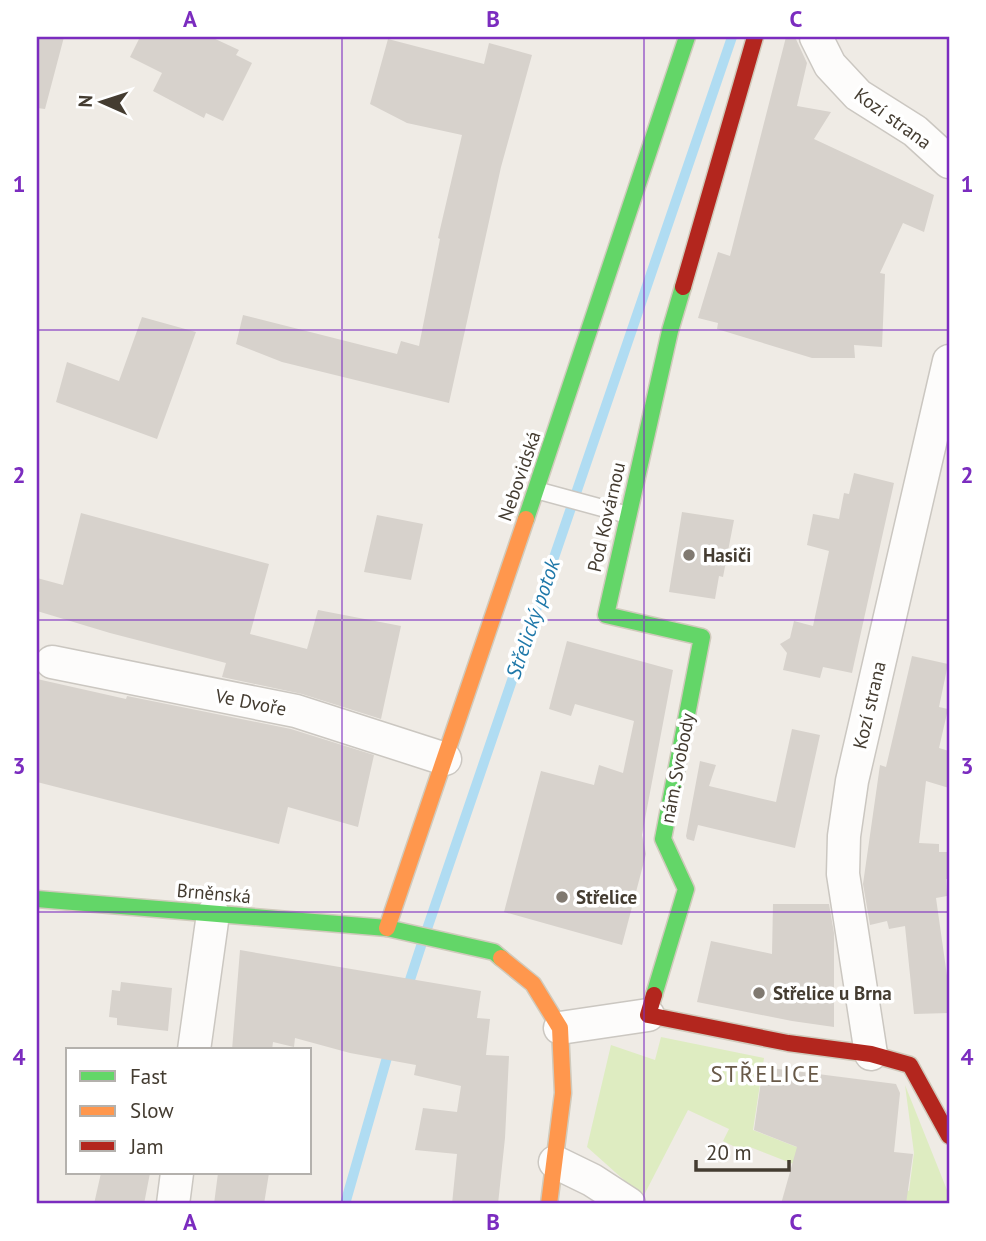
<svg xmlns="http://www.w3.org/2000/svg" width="986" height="1241" font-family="'PT Sans',sans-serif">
  <rect width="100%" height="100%" fill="#efebe5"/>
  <path fill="#deecc1" d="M661,1037L764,1058L753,1130L909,1191L914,1153L905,1085L949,1195V1204H896L750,1147L745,1152L723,1141L729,1129L688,1110L643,1197L587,1147L611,1045L655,1060Z"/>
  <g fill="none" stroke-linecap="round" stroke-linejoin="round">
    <path stroke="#b0dcf2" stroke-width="10" d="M427,929L732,37
      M407,989L422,943
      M345,1204L390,1047"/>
  </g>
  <path fill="#d7d2cc" d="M37,37H64L45,109L37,108Z
    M140,37H211L239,50L236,55L252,63L223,121L206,113L204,118L153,91L162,73L130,57Z
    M786,37H795L807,63L797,106L831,112L814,139L934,195L924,232L903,223L880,273L885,274L882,347L854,345L855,358H812L717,329L718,323L698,318L718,252L730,256Z
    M388,39L484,64L489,43L532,55L501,167L449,403L282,362L236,344L243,315L397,354L401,341L419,346L440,239L438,238L462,135L407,123L370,104Z
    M142,317L196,332L157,439L56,402L67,362L119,381Z
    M854,473L894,483L852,673L823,667L820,678L783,670L787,653L780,644L790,638L794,621L813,626L829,551L807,545L813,514L839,519L844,493L849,494Z
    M682,512L734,520L723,577L719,576L715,599L669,592Z
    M81,513L269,564L250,634L307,649L318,610L401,626L381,719L302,694L222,677L226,663L110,633L37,611V578L63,585Z
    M377,515L423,524L411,580L364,572Z
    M567,641L673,670L642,835L646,854L622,945L504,912L541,771L594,785L599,765L623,773L634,721L575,704L571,716L549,709Z
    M912,656L948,664L939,707L948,709L939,748L949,751V788L926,781L919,843L939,844V852H949V879H946L947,896L936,898L949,990V1013L914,1014L905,926L889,929L887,921L870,925L863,884L880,765L886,767Z
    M37,679L126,699L127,696L291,729L374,755L358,827L288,807L279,844L37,782Z
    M792,729L820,735L795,848L698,825L694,841L687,839L686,836L700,761L716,765L709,786L776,802Z
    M773,904H829L834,933V1027L792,1021L697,1002L711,941L772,954Z
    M240,950L481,991L477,1018L490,1019L486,1055L509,1056L505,1138L498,1204H452L457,1154L415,1150L423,1108L457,1112L461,1086L414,1075L416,1065L350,1053L295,1038L294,1047L273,1042L272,1050H232Z
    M121,982L172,988L168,1031L117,1025V1018L109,1017L112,990L120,991Z
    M763,1067L896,1084L900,1093L894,1152L913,1154L906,1204H781L797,1147L754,1130Z
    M101,1173H150L144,1204H94Z
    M218,1173H269L264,1204H214Z"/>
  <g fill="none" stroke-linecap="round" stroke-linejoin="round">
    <defs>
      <path id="lane" d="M536,490L628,515"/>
      <path id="street" d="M816,37L830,65L858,95L915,131L949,162
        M52,662L296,711L445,759
        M560,1028L648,1015
        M194,1050L213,914
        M871,1054L843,874L844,836L852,781L949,361
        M555,1162L592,1180L629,1204
        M173,1204L177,1173"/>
      <path id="fast" d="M526,519L687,37
        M37,899L387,928L494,952L501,958
        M654,995L686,889L663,839L702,637L606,615L670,331L683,287"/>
      <path id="slow" d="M387,928L526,519
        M501,958L533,984L560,1028L563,1093L549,1204"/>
      <path id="jam" d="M683,287L755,37
        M654,995L648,1015L788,1043L871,1054L910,1065L949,1136"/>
    </defs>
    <use href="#lane" stroke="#cbc7c1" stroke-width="19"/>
    <use href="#street" stroke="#cbc7c1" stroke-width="35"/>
    <use href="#fast" stroke="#d0cabc" stroke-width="19"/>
    <use href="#slow" stroke="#d0cabc" stroke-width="19"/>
    <use href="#jam" stroke="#d0cabc" stroke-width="19"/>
    <use href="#lane" stroke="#fdfcfb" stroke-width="16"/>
    <use href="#street" stroke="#fdfcfb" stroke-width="32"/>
    <use href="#fast" stroke="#63d668" stroke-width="16"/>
    <use href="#slow" stroke="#ff974d" stroke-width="16"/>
    <use href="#jam" stroke="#b3261e" stroke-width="16"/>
  </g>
  <path fill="none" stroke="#7b2cbf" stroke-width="2" stroke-opacity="0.55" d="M342,37V1204M644,37V1204M37,330H949M37,620H949M37,912H949"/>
  <g fill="#807970" stroke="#fff" stroke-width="2.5">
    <circle cx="689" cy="555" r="7"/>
    <circle cx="562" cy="897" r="7"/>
    <circle cx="759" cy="993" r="7"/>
  </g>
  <g text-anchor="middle" stroke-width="7" stroke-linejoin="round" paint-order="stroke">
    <g font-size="19" fill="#443c31" stroke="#fff">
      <text transform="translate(893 118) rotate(36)" y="7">Kozí strana</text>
      <text transform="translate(519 476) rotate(-71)" y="7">Nebovidská</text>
      <text transform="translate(606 517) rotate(-77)" y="7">Pod Kovárnou</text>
      <text transform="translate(251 702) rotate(11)" y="7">Ve Dvoře</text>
      <text transform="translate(869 705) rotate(-77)" y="7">Kozí strana</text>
      <text transform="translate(677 768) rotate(-79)" y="7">nám. Svobody</text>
      <text transform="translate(214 893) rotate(5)" y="7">Brněnská</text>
    </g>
    <g font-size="19" font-weight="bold" fill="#443c31" stroke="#fff" text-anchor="start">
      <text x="703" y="562">Hasiči</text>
      <text x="576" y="904">Střelice</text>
      <text x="773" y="1000">Střelice u Brna</text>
    </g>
    <g font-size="21" font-style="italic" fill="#1f78a9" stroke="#fff">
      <text transform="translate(533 619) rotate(-71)" y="7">Střelický potok</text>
    </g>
    <g font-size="23" letter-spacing="2" fill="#685948" stroke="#fff">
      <text x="766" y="1082">STŘELICE</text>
    </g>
  </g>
  <rect width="986" height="1241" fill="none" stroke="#ffffff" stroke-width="77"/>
  <rect x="66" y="1048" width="245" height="126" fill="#ffffff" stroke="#b4b1ad" stroke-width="2"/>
  <rect x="80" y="1071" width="35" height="10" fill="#63d668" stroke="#b4b1ad" stroke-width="2"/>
  <text x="130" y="1084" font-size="21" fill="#443c31">Fast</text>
  <rect x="80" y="1106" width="35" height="10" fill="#ff974d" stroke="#b4b1ad" stroke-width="2"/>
  <text x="130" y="1118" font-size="21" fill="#443c31">Slow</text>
  <rect x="80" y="1141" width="35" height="10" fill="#b3261e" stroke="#b4b1ad" stroke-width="2"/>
  <text x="130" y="1154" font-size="21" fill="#443c31">Jam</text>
  <g transform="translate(102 102) rotate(273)" stroke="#ffffff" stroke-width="5" paint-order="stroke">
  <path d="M0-5L12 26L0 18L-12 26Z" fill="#443c31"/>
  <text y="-10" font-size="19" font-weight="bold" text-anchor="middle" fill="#443c31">N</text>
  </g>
  <path d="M696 1160v10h93v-10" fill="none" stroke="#443c31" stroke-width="3.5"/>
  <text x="706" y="1160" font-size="21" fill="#443c31" stroke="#ffffff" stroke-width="5" paint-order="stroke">20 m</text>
  <rect x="38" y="38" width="910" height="1164" fill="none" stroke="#7b2cbf" stroke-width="2.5"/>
  <g font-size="23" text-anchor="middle" font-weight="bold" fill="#7b2cbf">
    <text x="190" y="27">A</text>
    <text x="493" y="27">B</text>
    <text x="796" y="27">C</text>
    <text x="19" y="192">1</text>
    <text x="967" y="192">1</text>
    <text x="19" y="483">2</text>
    <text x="967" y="483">2</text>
    <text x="19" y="774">3</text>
    <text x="967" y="774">3</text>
    <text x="19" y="1065">4</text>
    <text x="967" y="1065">4</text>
    <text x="190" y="1230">A</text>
    <text x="493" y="1230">B</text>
    <text x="796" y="1230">C</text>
  </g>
</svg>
